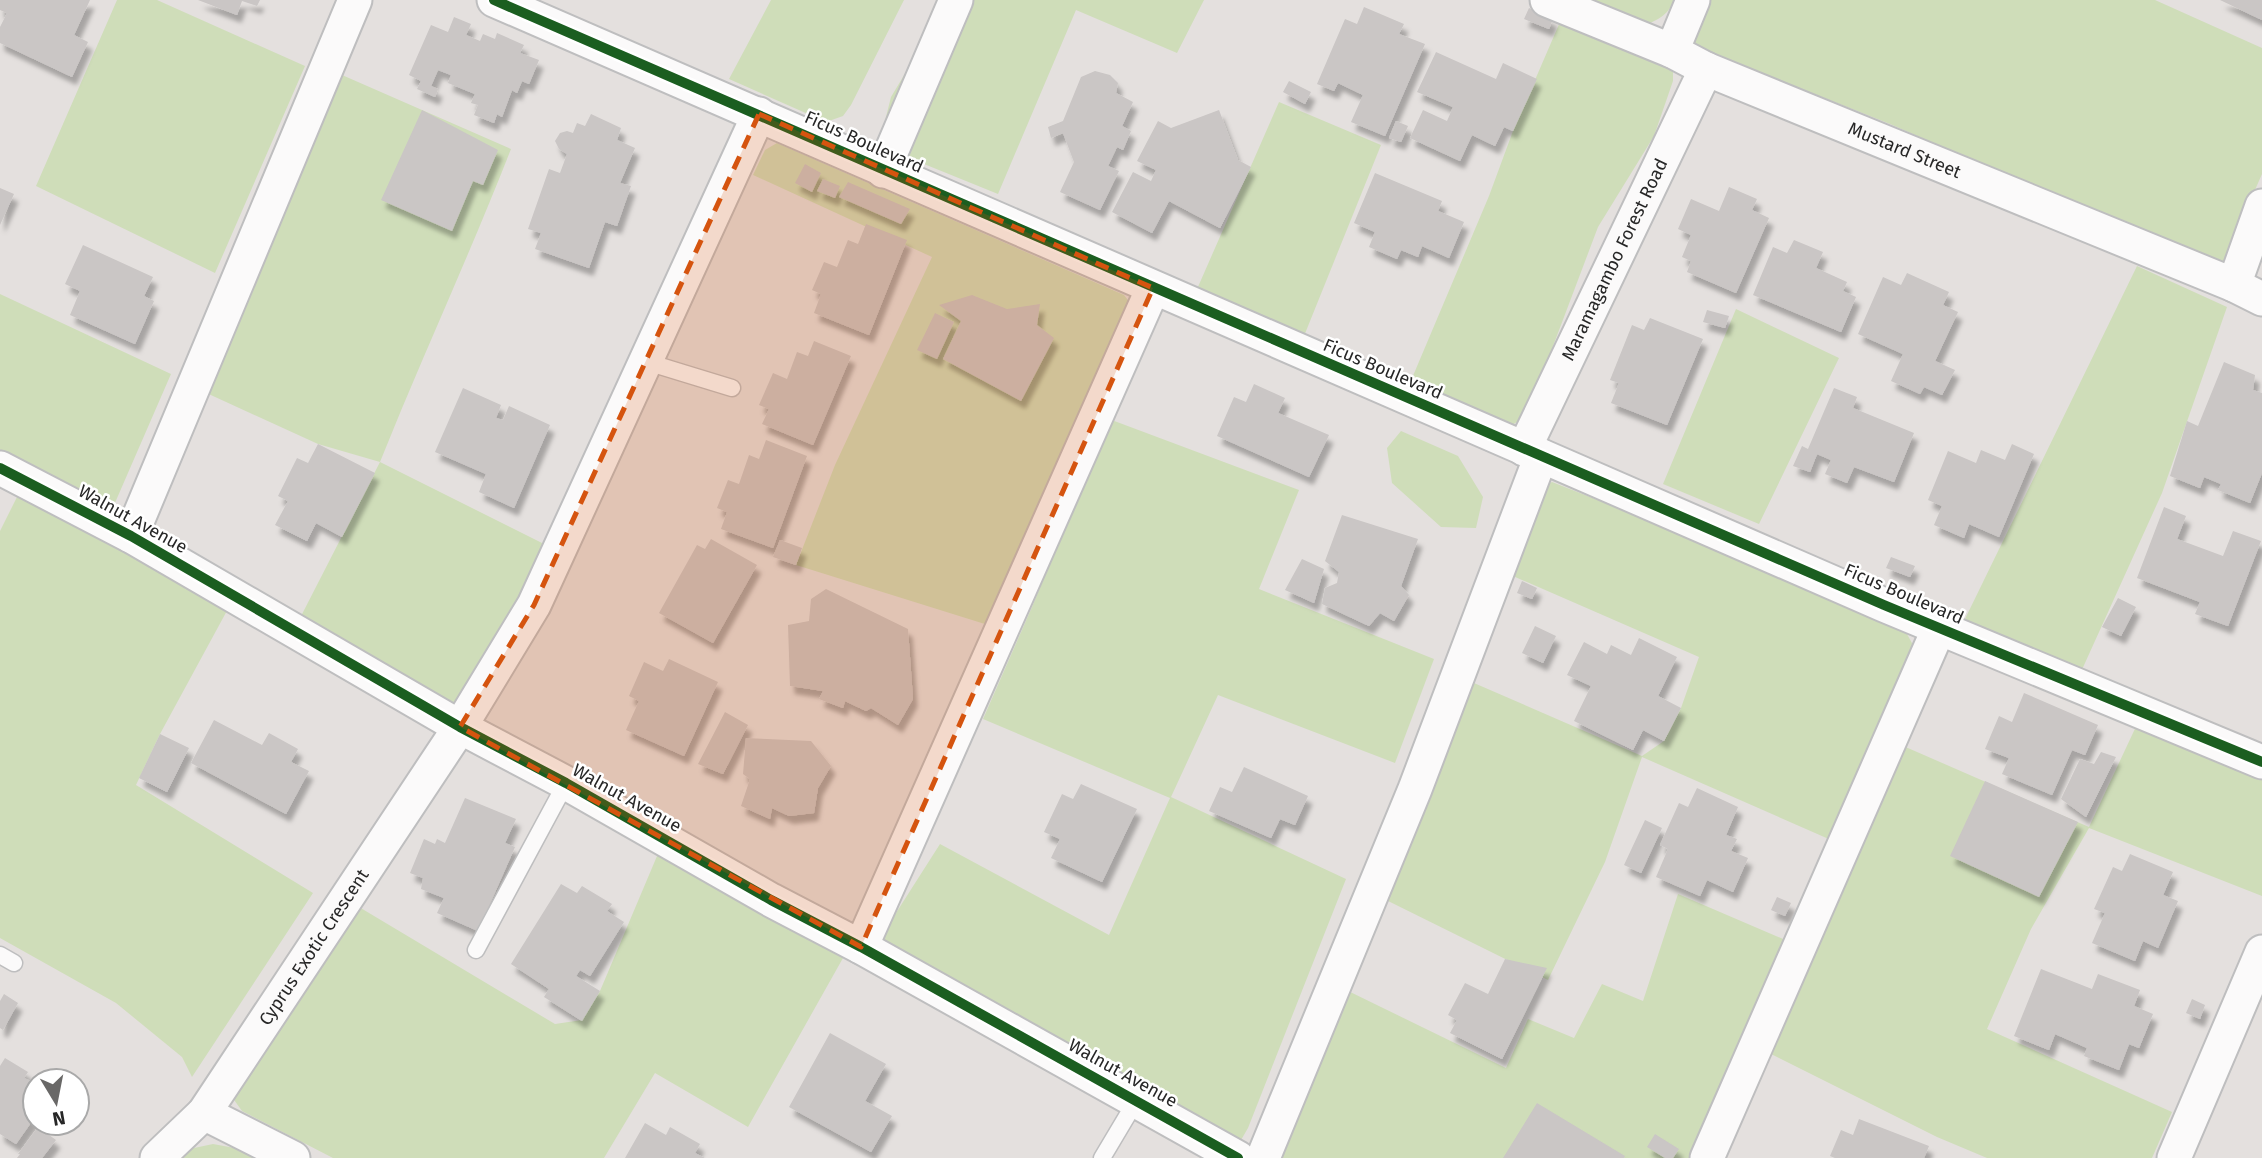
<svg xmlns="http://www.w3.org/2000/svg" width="2262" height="1158" font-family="'Fira Sans',sans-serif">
  <defs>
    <filter id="shadow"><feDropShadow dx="4.5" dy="8" stdDeviation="2" flood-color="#0004"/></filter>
  </defs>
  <rect width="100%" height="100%" fill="#e4e0de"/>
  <path fill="#cfddb9" d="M117,0H157L305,66L215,273L36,186Z
    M771,0H904L851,105L843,116L826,122L729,79Z
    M949,0H1204L1177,53L1076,10L998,194L892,151L884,125L891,97Z
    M1587,0H1674C1668,16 1656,21 1640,27Z
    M1700,0H2155L2262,48V174L2218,274L2002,173L1890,124L1684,42Z
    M1560,22L1673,67V81L1654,136L1598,227L1527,415L1505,430L1407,390L1489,196L1513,131Z
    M342,75L511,149C470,254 422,357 380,462L552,548L464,695L453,706L298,622L380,462L318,444L189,385L246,262Z
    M1279,102L1381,145L1302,341L1194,296Z
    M777,143L1124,295L1134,308L988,625L796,565L835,465L932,257L753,175L765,150Z
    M2137,266L2227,307L2162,493L2080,674L1965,619Z
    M0,294L171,374L111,512L0,451Z
    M1736,309L1839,358L1759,524L1663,484Z
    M1109,419L1299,490L1259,589L1434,659L1395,763L1218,695L1171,797L1346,879L1248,1128L1241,1140H1225L880,938L940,844L1109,935L1170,798L983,719L1032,607Z
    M1401,431L1458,456L1483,497L1476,528L1441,527L1392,483L1387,448Z
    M1552,482L1737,555L1901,623L1913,645L1906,667L1831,840L1642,757L1605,862L1548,980L1380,897L1467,680L1642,756L1664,741L1681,708L1699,657L1506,573L1542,486Z
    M19,493L229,607L160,734L136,785L313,893L192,1077L182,1057L116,1003L0,938V531Z
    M2140,718L2262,775V896L2089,828L2031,929L1987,1029L2172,1112L2152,1158H1987L1937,1137L1771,1054L1809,950L1901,745L2089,827Z
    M660,849L843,958L748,1127L655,1073L604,1158H333L242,1111L227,1090L359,907L555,1024L582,1020L600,991Z
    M1678,894L1790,942L1693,1158H1269L1340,987L1506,1068L1528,1019L1574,1038L1602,984L1643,1001Z
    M213,1144L240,1149L256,1158H171L180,1151Z"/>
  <path fill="#cac6c5" filter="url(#shadow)" d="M0,0H90L74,35L88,42L72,77L0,43V27L7,13L0,10Z
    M198,0H260L257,6L242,1L237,15Z
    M2220,0H2262V20Z
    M1364,7L1404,24L1399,34L1425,44L1385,136L1351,122L1363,95L1338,83L1334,91L1317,84L1345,19L1357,24Z
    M1529,8L1553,19L1549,29L1524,19Z
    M454,17L471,24L466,35L480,41L483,34L495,39L497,33L524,45L520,53L539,60L529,84L522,81L517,93L512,90L502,117L497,114L494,123L474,115L478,105L471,103L475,94L448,83L451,75L438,70L431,86L438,89L435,97L417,89L421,81L409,75L431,25L448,32Z
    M1436,52L1496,79L1503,63L1537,79L1513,131L1504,127L1495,146L1472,135L1460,161L1410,138L1423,110L1447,121L1453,107L1417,92Z
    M1095,71L1110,75L1118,83L1116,93L1133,102L1122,126L1131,131L1123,150L1117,147L1108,166L1119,171L1100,210L1060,192L1074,162L1063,133L1051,138L1048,127L1063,121L1081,77Z
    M1289,81L1311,92L1305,104L1283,92Z
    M422,110L498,150L483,185L473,181L452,231L381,200Z
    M1219,110L1238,160L1251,167L1220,228L1169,201L1152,233L1112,212L1133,172L1151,181L1156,170L1137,161L1158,121L1171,128Z
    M591,114L621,128L617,140L635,148L620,183L631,186L617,226L605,222L589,268L535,249L541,233L528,229L549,169L560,173L567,154L559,149L555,141L560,133L567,131L573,133L577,123L585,126Z
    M1396,121L1408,126L1401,142L1389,138Z
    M805,164L821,173L812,192L795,183Z
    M1375,173L1442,201L1438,211L1464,222L1449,258L1422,246L1418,257L1401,250L1397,259L1369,247L1375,232L1354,223Z
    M823,179L840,186L835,198L817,191Z
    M848,182L910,209L901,224L839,197Z
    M1729,187L1757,199L1752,210L1769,218L1736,293L1687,272L1691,261L1682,257L1691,235L1678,229L1691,199L1719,211Z
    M0,188L14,194L0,225Z
    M866,224L907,240L869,335L814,313L821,294L812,290L824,262L837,267L848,240L858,244Z
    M1794,240L1823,252L1816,268L1847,282L1843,291L1856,297L1841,332L1753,295L1773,247L1787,253Z
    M83,245L153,277L144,296L154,301L135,344L70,315L80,291L65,284Z
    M1907,273L1949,292L1943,305L1958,312L1935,361L1955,370L1942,395L1924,387L1920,394L1891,381L1903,354L1858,334L1883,277L1901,285Z
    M972,295L1007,309L1040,304L1037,325L1054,338L1021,401L943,359L961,321L939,305Z
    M1707,310L1729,316L1725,328L1703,322Z
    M935,313L954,322L937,359L917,350Z
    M1650,318L1703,339L1667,425L1611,403L1619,383L1610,380L1632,325L1644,330Z
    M814,341L851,356L813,445L762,424L769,409L759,405L773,373L787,379L797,352L808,356Z
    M2224,362L2255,375L2253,390L2262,393V473L2250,503L2218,490L2221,484L2204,477L2200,488L2170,476L2187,421L2198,426Z
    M1254,384L1285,398L1278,413L1329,435L1309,477L1217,436L1234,397L1246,402Z
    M463,388L501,405L496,418L503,420L509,406L550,425L514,508L479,492L486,474L435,452Z
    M1834,388L1857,397L1853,408L1914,433L1894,482L1854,467L1847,483L1825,474L1831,460L1817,454L1810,472L1793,466L1802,446L1808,449Z
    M766,440L807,456L773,548L721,529L727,512L717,508L728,480L739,484L749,455L759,459Z
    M318,444L375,473L342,537L316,523L307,541L275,525L288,501L278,496L297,458L308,463Z
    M2012,444L2034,454L1999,537L1969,524L1964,538L1934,525L1942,506L1928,500L1948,451L1976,463L1981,450L2005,460Z
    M2164,507L2186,516L2177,539L2223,556L2233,531L2261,541L2228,626L2195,614L2200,602L2137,578Z
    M1342,515L1418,539L1401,586L1409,595L1394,621L1380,613L1369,626L1322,604L1325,588L1337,583L1339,572L1325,561Z
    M711,539L757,565L713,643L659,613L697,545L705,549Z
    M780,540L802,548L796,565L773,557Z
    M1891,557L1915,566L1910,577L1886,568Z
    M1302,559L1324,569L1314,603L1285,590Z
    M1522,581L1537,588L1532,599L1517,593Z
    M826,589L908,629L913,699L898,725L871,708L866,711L845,701L843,708L819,699L823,691L790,686L788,625L809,621L811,599Z
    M2118,598L2136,607L2121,636L2102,627Z
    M1535,626L1556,636L1543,663L1522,653Z
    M1639,638L1677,657L1658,696L1681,708L1664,741L1643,730L1633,750L1574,721L1591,686L1567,675L1584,642L1607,654L1611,645L1631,655Z
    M669,659L718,682L684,756L626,730L639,701L629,696L644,662L663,671Z
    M2024,693L2098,725L2085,755L2072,750L2052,795L2002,774L2009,758L1985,749L1999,716L2012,722Z
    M725,712L748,725L723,774L698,764Z
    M214,720L262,745L269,733L298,749L291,762L309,771L286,814L191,763Z
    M160,734L189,748L167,792L139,778Z
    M746,738L811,741L831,766L818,788L814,813L789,816L772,808L770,819L741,806L750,779L743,774Z
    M2101,752L2116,757L2086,817L2061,799L2080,759L2094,764Z
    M1244,767L1308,796L1295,825L1280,819L1271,838L1209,811L1220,787L1232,792Z
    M1985,781L2078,822L2039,897L1950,856Z
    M1081,784L1137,809L1102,882L1051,858L1060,839L1044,832L1062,794L1073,799Z
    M1697,788L1738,807L1726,835L1737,839L1731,851L1748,858L1733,892L1707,880L1700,896L1656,877L1668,849L1660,845L1679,803L1688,807Z
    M465,798L516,819L505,843L515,847L478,931L437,913L444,898L421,889L423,878L410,873L424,839L435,844L437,839L445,843Z
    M1645,820L1662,828L1641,873L1624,865Z
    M2130,854L2173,872L2163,895L2178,901L2158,948L2143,941L2135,961L2092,943L2105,913L2094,909L2113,867L2122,871Z
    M561,884L577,893L582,886L612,904L607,911L624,922L590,976L580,970L576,976L600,991L582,1021L544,997L549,989L511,964Z
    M1777,897L1791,903L1785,916L1771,910Z
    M1505,959L1547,968L1502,1059L1450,1033L1457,1020L1448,1015L1465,983L1488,994Z
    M2041,969L2092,989L2098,974L2140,990L2134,1006L2153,1014L2139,1048L2129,1044L2119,1070L2084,1056L2087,1048L2055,1034L2049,1050L2014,1036Z
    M4,994L18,1003L3,1030L0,1028V1001Z
    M2192,999L2205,1005L2200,1019L2186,1013Z
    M830,1033L886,1064L865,1101L892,1116L871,1152L789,1107Z
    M5,1058L28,1072L24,1078L35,1083V1117L16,1144L0,1134V1066Z
    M1537,1103L1625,1156L1624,1158H1503Z
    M1859,1119L1929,1146L1924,1158H1835L1830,1156L1841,1130L1853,1135Z
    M645,1123L666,1135L670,1127L700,1144L695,1153L705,1158H625Z
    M38,1127L56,1140L42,1158H17L20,1154H18Z
    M1655,1134L1679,1149L1673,1158H1665L1647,1147Z"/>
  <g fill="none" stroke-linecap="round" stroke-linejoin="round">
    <defs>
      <path id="service" d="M647,362L732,388
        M476,950L566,783
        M0,955L14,963
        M1102,1158L1136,1101"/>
      <g id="minor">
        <path d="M494,0L1884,605L2262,762"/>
        <path id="s1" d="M1547,0L1672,51L1706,69L2234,285L2262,299"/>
        <path d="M1672,51L1693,0"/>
        <path d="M883,171L956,0"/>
        <path d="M2234,285L2262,206"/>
        <path id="s2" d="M1524,449L1706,69"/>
        <path d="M0,468L131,536L460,727L566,783L771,900L861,947L1238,1158"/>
        <path d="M131,536L355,0"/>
        <path d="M861,947L1153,288"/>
        <path d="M204,1113L293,1158"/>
        <path id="s3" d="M157,1158L204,1113L460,727L534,605L759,114"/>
        <path d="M1263,1158L1415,789L1541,456"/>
        <path d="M1707,1158L1939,628"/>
        <path d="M2174,1158L2262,952"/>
      </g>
    </defs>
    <use href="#service" stroke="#bebebf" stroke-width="19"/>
    <use href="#minor" stroke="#bebebf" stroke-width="37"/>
    <use href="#service" stroke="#fbfafa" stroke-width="16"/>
    <use href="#minor" stroke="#fbfafa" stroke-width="33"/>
    <defs>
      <path id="cycleway" d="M494,0L1884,605L2262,762
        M0,468L131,536L460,727L566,783L771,900L861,947L1238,1158"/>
    </defs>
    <use href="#cycleway" stroke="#fff" stroke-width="15"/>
    <use href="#cycleway" stroke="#1b5e20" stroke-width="10"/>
  </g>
  <path fill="#d5540f" fill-opacity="0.2" stroke="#d5540f" stroke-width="5" stroke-dasharray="14 9" stroke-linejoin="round" d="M759,114L1153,288L861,947L460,727L534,605Z"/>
  <g text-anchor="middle" stroke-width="5" stroke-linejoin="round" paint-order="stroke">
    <g font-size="18" fill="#272727" stroke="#fff">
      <text transform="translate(864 142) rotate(24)" y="6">Ficus Boulevard</text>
      <text dy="6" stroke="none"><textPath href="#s1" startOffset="388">Mustard Street</textPath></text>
      <text dy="6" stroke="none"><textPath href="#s2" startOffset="210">Maramagambo Forest Road</textPath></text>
      <text transform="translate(1383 369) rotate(23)" y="6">Ficus Boulevard</text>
      <text transform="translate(133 519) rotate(29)" y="6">Walnut Avenue</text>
      <text transform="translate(1904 594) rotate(23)" y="6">Ficus Boulevard</text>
      <text transform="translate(627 798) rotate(29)" y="6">Walnut Avenue</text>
      <text dy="6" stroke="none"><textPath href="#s3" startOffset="264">Cyprus Exotic Crescent</textPath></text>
      <text transform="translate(1123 1073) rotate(29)" y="6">Walnut Avenue</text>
    </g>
  </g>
  <g transform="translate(56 1102) rotate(170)"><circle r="33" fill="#ffffff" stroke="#a9a9a9" stroke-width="2"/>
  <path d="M0-5L12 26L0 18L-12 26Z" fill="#696867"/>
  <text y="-10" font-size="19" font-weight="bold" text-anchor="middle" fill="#272727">N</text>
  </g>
</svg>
